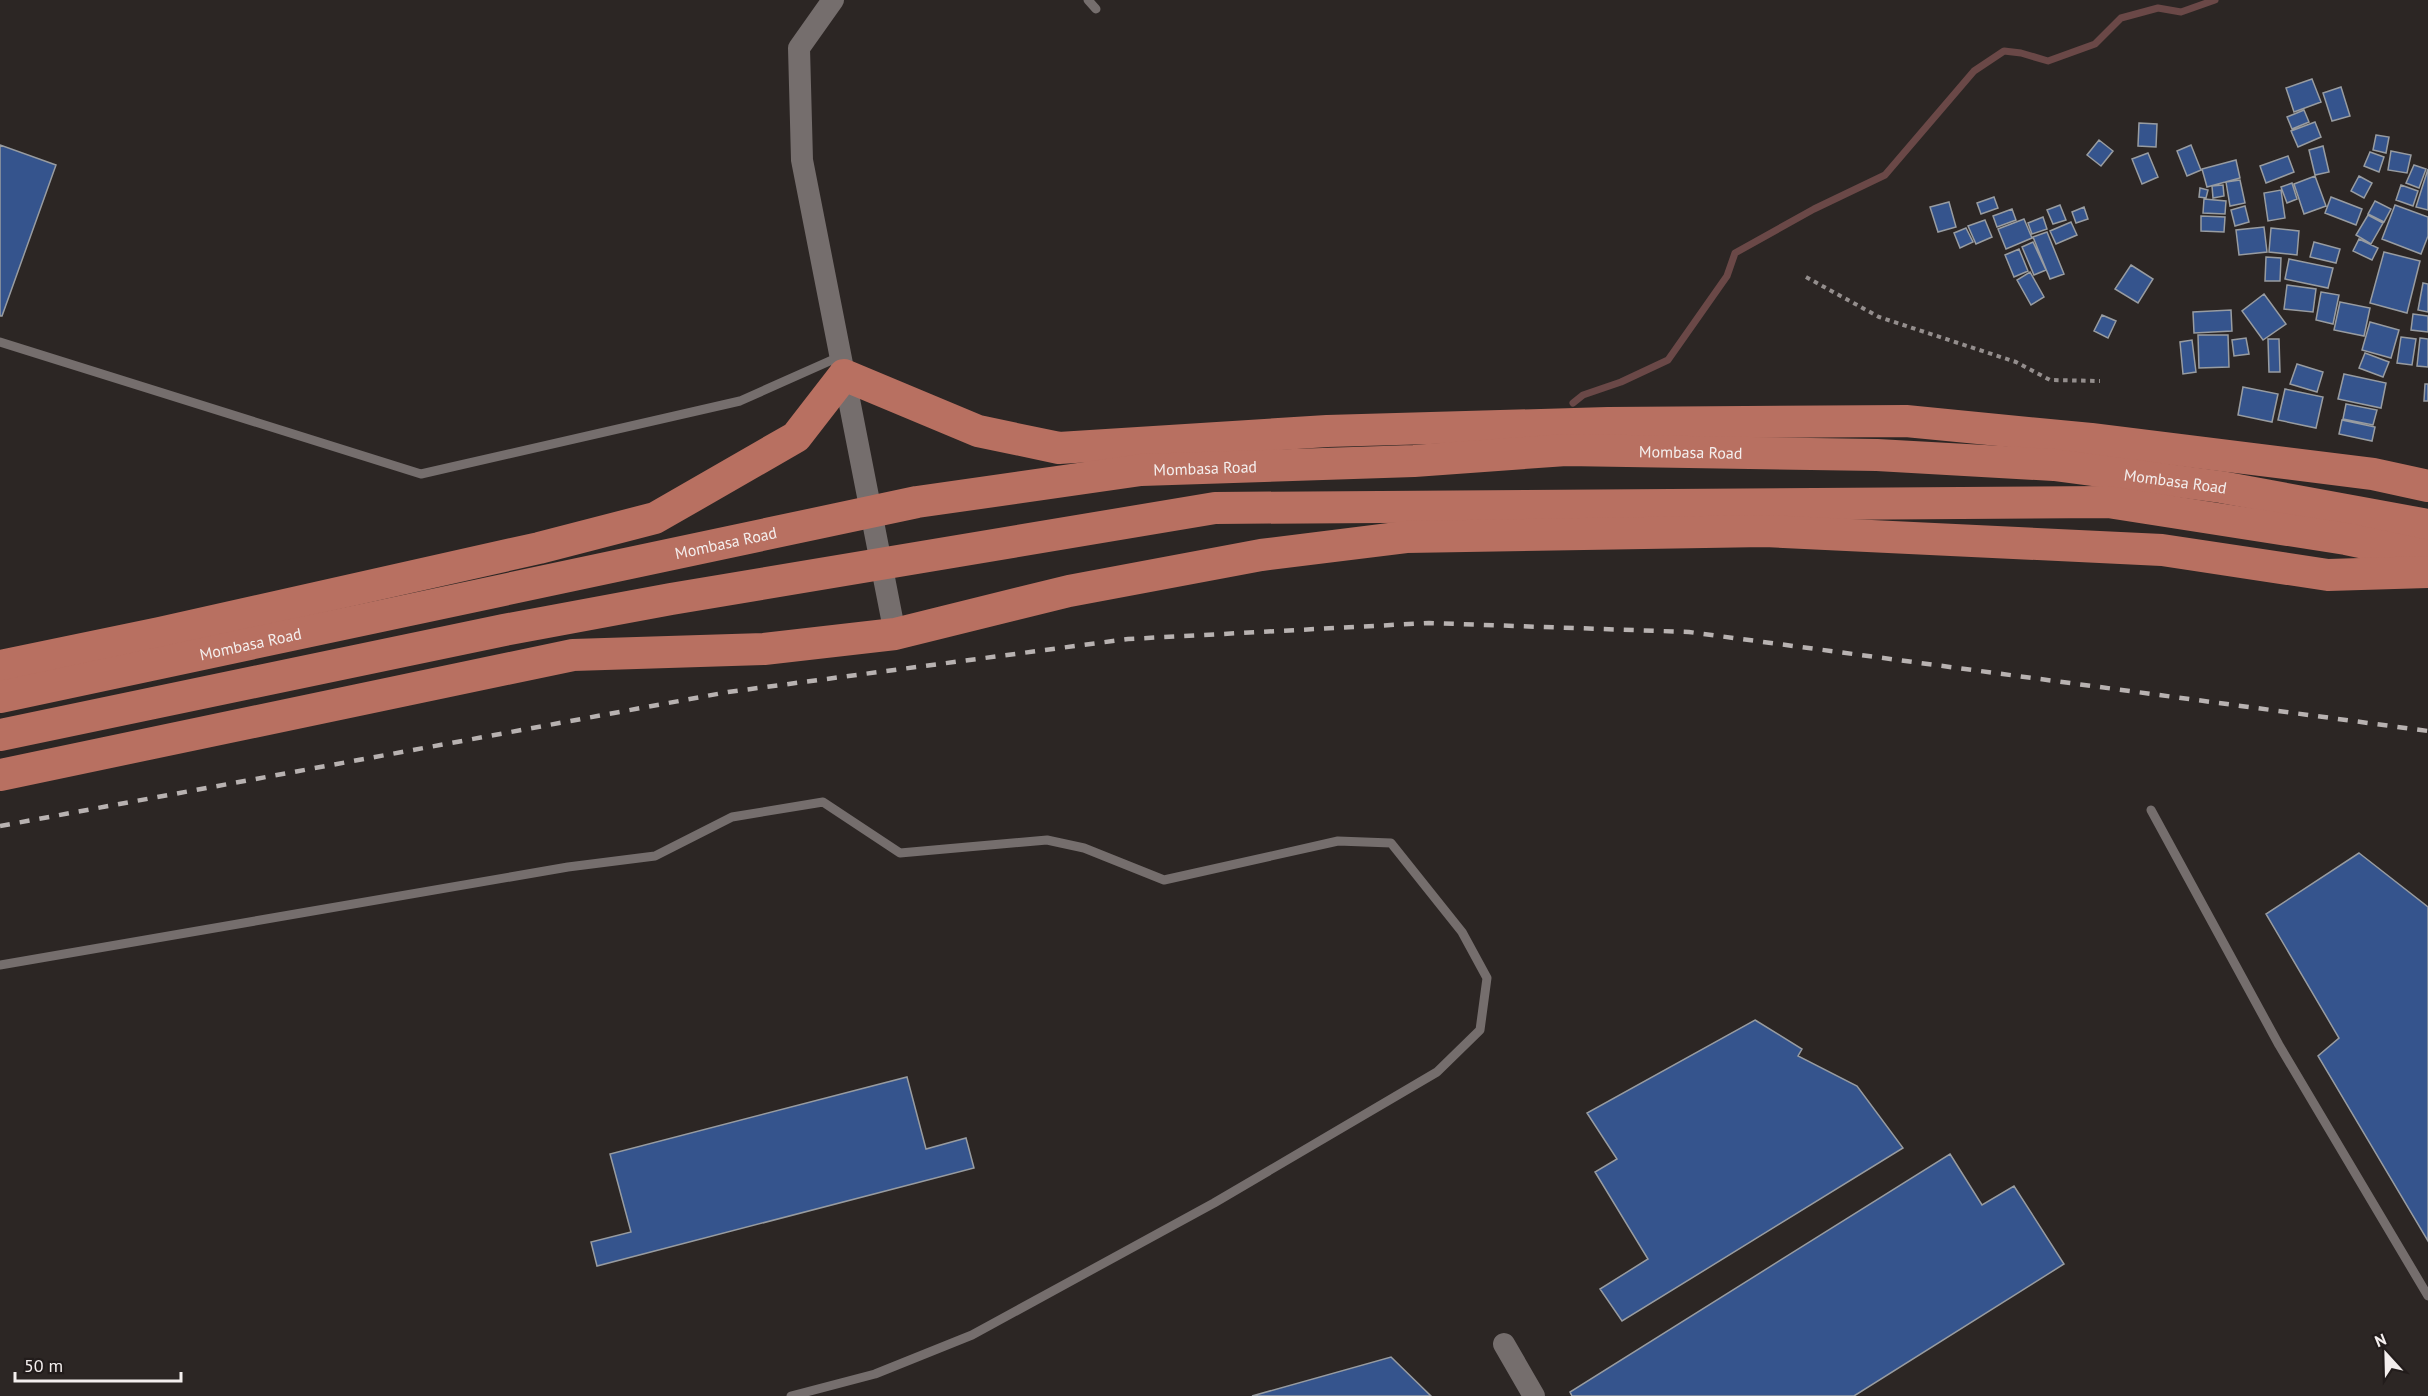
<svg xmlns="http://www.w3.org/2000/svg" width="2428" height="1396" font-family="'PT Sans',sans-serif">
  <rect width="100%" height="100%" fill="#2c2624"/>
  <g fill="none" stroke-linecap="round" stroke-linejoin="round">
    <path stroke="#6a4847" stroke-width="7" d="M1573,403L1583,395L1621,382L1668,360L1727,276L1735,253L1814,209L1885,175L1974,71L2004,51L2021,53L2048,61L2095,44L2121,18L2158,8L2181,12L2215,0"/>
  </g>
  <path fill="#35548d" stroke="#989ca1" stroke-width="1.5" d="M2312,79L2321,102L2294,112L2286,88Z
    M2341,87L2350,116L2332,121L2323,93Z
    M2304,110L2309,122L2292,129L2287,117Z
    M2315,122L2321,137L2298,147L2291,131Z
    M2139,123L2157,124L2156,147L2138,146Z
    M2376,135L2389,137L2386,153L2373,150Z
    M2099,140L2113,151L2101,166L2087,155Z
    M0,145L56,165L2,316H0Z
    M2191,145L2201,170L2187,176L2177,151Z
    M2323,146L2329,172L2315,175L2309,150Z
    M2391,151L2411,155L2407,173L2388,170Z
    M2370,152L2384,157L2379,172L2364,166Z
    M2148,153L2158,177L2142,184L2132,159Z
    M2288,156L2294,172L2266,183L2260,166Z
    M2236,160L2240,178L2207,187L2202,169Z
    M2414,165L2426,169L2419,188L2406,183Z
    M2428,169V210L2416,207Z
    M2315,176L2326,206L2304,214L2294,184Z
    M2359,176L2372,183L2364,198L2351,191Z
    M2240,180L2245,203L2230,206L2226,182Z
    M2292,183L2297,199L2287,203L2281,187Z
    M2223,185L2224,196L2213,198L2212,186Z
    M2401,185L2418,191L2413,206L2396,200Z
    M2200,188L2208,190L2206,198L2199,197Z
    M2281,190L2285,218L2268,221L2264,193Z
    M1994,197L1998,208L1981,214L1977,203Z
    M2331,197L2362,209L2356,225L2325,213Z
    M2204,199L2226,201L2225,214L2203,213Z
    M2375,201L2391,209L2384,222L2368,214Z
    M1949,202L1956,227L1938,232L1930,207Z
    M2060,205L2066,220L2053,224L2047,210Z
    M2395,205L2428,217V236L2421,254L2382,239Z
    M2245,206L2249,222L2235,226L2231,210Z
    M2084,207L2088,219L2076,223L2072,212Z
    M2012,209L2016,220L1997,227L1993,216Z
    M2368,215L2383,223L2371,244L2356,235Z
    M2201,216L2225,217L2224,232L2201,231Z
    M2043,217L2047,229L2032,234L2028,223Z
    M2024,219L2032,238L2006,249L1998,229Z
    M1985,220L1992,237L1976,244L1968,226Z
    M2071,222L2077,235L2056,244L2050,231Z
    M2264,227L2267,252L2239,255L2236,230Z
    M1966,228L1973,242L1960,248L1954,233Z
    M2271,228L2299,231L2297,255L2269,252Z
    M2047,232L2064,274L2050,279L2033,237Z
    M2359,239L2378,248L2372,260L2353,251Z
    M2033,242L2046,270L2034,275L2022,247Z
    M2314,242L2340,249L2336,263L2310,257Z
    M2019,249L2028,271L2014,277L2005,255Z
    M2384,252L2420,261L2407,313L2370,303Z
    M2266,257L2281,258L2280,281H2265Z
    M2289,259L2333,268L2328,288L2285,279Z
    M2131,265L2153,279L2138,303L2115,289Z
    M2030,272L2044,297L2031,305L2017,280Z
    M2423,283L2428,284V312L2418,310Z
    M2287,285L2316,289L2313,312L2284,309Z
    M2321,292L2339,295L2333,324L2316,320Z
    M2264,294L2286,324L2263,340L2242,311Z
    M2340,302L2370,308L2364,336L2334,330Z
    M2231,310L2232,331L2194,333L2193,312Z
    M2413,314L2428,316V332L2411,330Z
    M2102,315L2116,321L2108,338L2094,331Z
    M2370,322L2399,330L2391,358L2362,350Z
    M2198,335H2228L2229,367L2199,368Z
    M2401,337L2416,339L2412,365L2397,363Z
    M2246,338L2249,354L2234,356L2232,340Z
    M2420,338L2428,339V367L2417,366Z
    M2268,339H2279L2280,372H2269Z
    M2192,340L2196,372L2183,374L2180,342Z
    M2365,353L2389,362L2383,377L2359,368Z
    M2297,364L2323,372L2317,392L2290,384Z
    M2344,374L2386,383L2381,408L2338,399Z
    M2425,384H2428V401H2424Z
    M2243,387L2278,394L2272,422L2238,415Z
    M2285,389L2323,397L2316,428L2278,420Z
    M2346,404L2377,410L2373,425L2343,419Z
    M2342,420L2375,427L2372,441L2339,434Z
    M2359,853L2428,907V1241L2318,1056L2339,1038L2266,914Z
    M1755,1020L1802,1049L1798,1056L1857,1086L1903,1148L1622,1321L1600,1289L1648,1259L1595,1172L1617,1159L1587,1113Z
    M907,1077L926,1149L966,1138L974,1168L597,1266L591,1242L631,1232L610,1154Z
    M1950,1154L1982,1205L2014,1186L2064,1264L1854,1396H1572L1570,1392Z
    M1391,1357L1431,1396H1252Z"/>
  <g fill="none" stroke-linecap="round" stroke-linejoin="round">
    <path stroke="#948e8d" stroke-width="4" stroke-dasharray="4.5 4.5" stroke-linecap="butt" d="M1806,277L1879,317L2016,362L2050,380L2100,381"/>
    <path stroke="#756e6d" stroke-width="9" d="M1088,0L1096,9
      M0,342L421,474L740,401L841,356
      M2151,810L2279,1045L2428,1296
      M0,965L568,867L655,856L732,817L823,802L900,853L1047,840L1084,848L1164,880L1338,841L1391,843L1462,932L1487,978L1480,1030L1437,1072L1214,1203L972,1335L875,1374L791,1396"/>
    <path stroke="#756e6d" stroke-width="22" d="M833,0L799,48L802,160L895,634
      M1504,1344L1534,1396"/>
    <g stroke="#b87061" stroke-width="32">
      <path d="M0,666L160,633L539,548L655,518L796,437L844,375L978,431L1059,448L1327,431L1608,423L1906,421L2091,439L2373,474L2428,486"/>
      <path id="s1" d="M0,697L917,502L1141,470L1414,461L1566,450L1877,455L2054,465L2221,487L2428,525"/>
      <path d="M0,735L504,630L671,599L1215,508L2108,502L2346,539L2428,556"/>
      <path d="M0,775L573,655L764,649L895,634L1069,591L1261,555L1406,537L1765,531L2162,550L2328,575L2428,572"/>
    </g>
    <path stroke="#b8b2b1" stroke-width="4.5" stroke-dasharray="10 10" stroke-linecap="butt" d="M0,826L728,692L1128,639L1429,623L1689,632L2428,731"/>
  </g>
  <g text-anchor="middle" stroke-width="4.5" stroke-linejoin="round" paint-order="stroke">
    <g font-size="16" fill="#f4efee" stroke="#221c1b">
      <text dy="6" stroke="none"><textPath href="#s1" startOffset="1714">Mombasa Road</textPath></text>
      <text dy="6" stroke="none"><textPath href="#s1" startOffset="1228">Mombasa Road</textPath></text>
      <text dy="6" stroke="none"><textPath href="#s1" startOffset="2200">Mombasa Road</textPath></text>
      <text dy="6" stroke="none"><textPath href="#s1" startOffset="742">Mombasa Road</textPath></text>
      <text dy="6" stroke="none"><textPath href="#s1" startOffset="256">Mombasa Road</textPath></text>
    </g>
  </g>
  <g transform="translate(2386 1354) rotate(338)" stroke="#221c1b" stroke-width="4.5" paint-order="stroke">
  <path d="M0-4.5L10 22L0 15L-10 22Z" fill="#f4efee"/>
  <text y="-9" font-size="16" font-weight="bold" text-anchor="middle" fill="#f4efee">N</text>
  </g>
  <path d="M15 1372v9h166v-9" fill="none" stroke="#f4efee" stroke-width="3"/>
  <text x="24" y="1372" font-size="18" fill="#f4efee" stroke="#221c1b" stroke-width="4.5" paint-order="stroke">50 m</text>
</svg>
